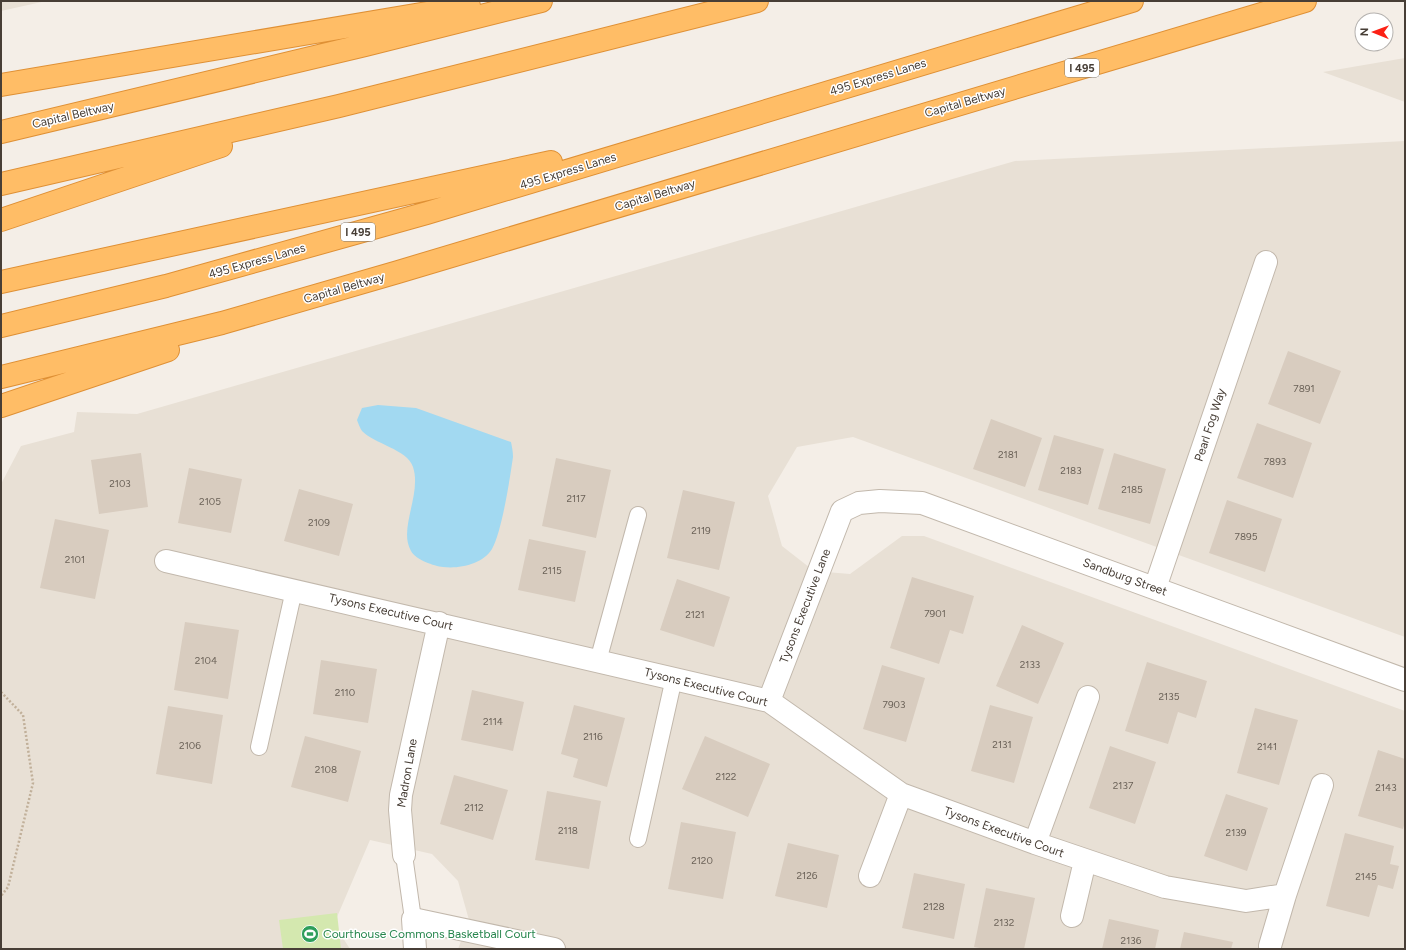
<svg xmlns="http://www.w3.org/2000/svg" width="1406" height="950" font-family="Figtree,sans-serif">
  <rect width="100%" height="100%" fill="#f4eee7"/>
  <path fill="#e8e0d5" d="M1,1H46L1,11Z
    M1405,58V102L1323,72Z
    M1405,141V637L853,437L797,447L768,496L782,546L814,571L850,574L902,536H924L1405,711V949H458L469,920L458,881L432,854L370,840L334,924L350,949H1V484L21,446L74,432L77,412L137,414L1015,161Z"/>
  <path fill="#d4e8af" d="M337,913L341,949H283L279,920Z"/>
  <path fill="#a2d9f1" d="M378,405L416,408L511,442C512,447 513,452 513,457C510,478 502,531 492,549C483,564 460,569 443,567C434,566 416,560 411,551C398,529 422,494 413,467C407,449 374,444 362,431C360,428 358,423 357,420L362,408Z"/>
  <path fill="#d8ccbf" d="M1288,351L1341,371L1320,424L1268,404Z
    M991,419L1042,438L1025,487L973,469Z
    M1257,423L1312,443L1293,498L1237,478Z
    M1054,435L1104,449L1088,505L1038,490Z
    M141,453L148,507L99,514L91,460Z
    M1114,453L1166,469L1150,524L1098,509Z
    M556,458L611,470L596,538L542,526Z
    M189,468L242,479L231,533L178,523Z
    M299,489L353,504L339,556L284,541Z
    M683,490L735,502L719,570L667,558Z
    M1227,500L1282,519L1265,572L1209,553Z
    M55,519L109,530L95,599L40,588Z
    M529,539L586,551L575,602L518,590Z
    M912,577L974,596L963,634L950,630L939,664L890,648Z
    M677,579L730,597L714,647L660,630Z
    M185,622L239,630L228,699L174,690Z
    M1022,625L1064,643L1038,704L996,686Z
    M321,660L377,669L368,723L313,714Z
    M1147,662L1207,681L1196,718L1178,712L1168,744L1125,731Z
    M882,665L925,678L906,742L863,729Z
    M472,690L524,702L513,751L461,740Z
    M574,705L625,718L607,787L573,777L578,759L561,754Z
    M990,705L1033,717L1014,783L971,771Z
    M168,706L223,715L212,784L156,774Z
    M1255,708L1298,720L1279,785L1237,773Z
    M305,736L361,751L348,802L291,787Z
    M705,736L770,764L748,817L682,789Z
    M1110,746L1156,762L1135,824L1089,808Z
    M1378,750L1405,759V822L1403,829L1358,816Z
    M454,775L508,790L493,840L440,824Z
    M547,791L601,801L589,869L535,860Z
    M1226,794L1268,808L1247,871L1204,856Z
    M681,822L736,832L723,899L668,889Z
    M1345,833L1394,846L1390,864L1399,866L1393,889L1378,885L1369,917L1326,906Z
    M788,843L839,855L827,908L775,896Z
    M914,873L965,884L954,939L902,928Z
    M986,888L1035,898L1024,949H985L974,947Z
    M1109,919L1159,930L1155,949H1102Z
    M1184,932L1233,942L1231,949H1180Z"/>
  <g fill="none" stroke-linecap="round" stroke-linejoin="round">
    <defs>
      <path id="service" d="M598,661L638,515
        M259,747L294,590
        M638,839L674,678
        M404,855L413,919"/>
      <path id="minor" d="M166,561L769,701L901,794L1035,843L1165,887L1246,901L1285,895
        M1155,588L1266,262
        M769,701L842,511L859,503L880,501L922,503L1405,680
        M1035,843L1088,697
        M404,855L400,810L401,795L439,623
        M870,876L901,794
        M1072,916L1085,861
        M1270,946L1285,895L1322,785
        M415,949L413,919L554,949"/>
      <path id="motorway" d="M1,85L469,6
        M1,132L365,45L541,1
        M1,184L339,106L757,1
        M1,220L221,146
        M1,282L551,162
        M1,326L166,286L427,213L1132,1
        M1,377L222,323L398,272L1305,1
        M1,406L168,350"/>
    </defs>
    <use href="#service" stroke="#c2b8ac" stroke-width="18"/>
    <use href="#minor" stroke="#c2b8ac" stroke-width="24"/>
    <use href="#motorway" stroke="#df9035" stroke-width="24"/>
    <path stroke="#c1b09a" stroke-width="2.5" stroke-dasharray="2 2" stroke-linecap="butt" d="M1,692L23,715L33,783L8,887L1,896"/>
    <use href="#service" stroke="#fff" stroke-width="16"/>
    <use href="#minor" stroke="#fff" stroke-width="22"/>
    <use href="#motorway" stroke="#ffbd66" stroke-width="22"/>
  </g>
  <defs>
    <symbol id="stadium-disc" viewBox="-11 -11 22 22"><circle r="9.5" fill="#2e9e5b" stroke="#fff"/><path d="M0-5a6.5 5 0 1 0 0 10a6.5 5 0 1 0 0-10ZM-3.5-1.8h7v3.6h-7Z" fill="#fff"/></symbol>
  </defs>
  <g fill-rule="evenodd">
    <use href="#stadium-disc" x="300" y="924" width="20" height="20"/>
  </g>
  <g text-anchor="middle" stroke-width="3" stroke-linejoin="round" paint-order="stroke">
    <g font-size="10" fill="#6b6258">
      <text x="1304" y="392">7891</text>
      <text x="1008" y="458">2181</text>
      <text x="1275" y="465">7893</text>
      <text x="1071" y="474">2183</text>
      <text x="120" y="487">2103</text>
      <text x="1132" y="493">2185</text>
      <text x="576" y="502">2117</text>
      <text x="210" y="505">2105</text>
      <text x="319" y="526">2109</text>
      <text x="701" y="534">2119</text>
      <text x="1246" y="540">7895</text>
      <text x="75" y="563">2101</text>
      <text x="552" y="574">2115</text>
      <text x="935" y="617">7901</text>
      <text x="695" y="618">2121</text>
      <text x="206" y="664">2104</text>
      <text x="1030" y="668">2133</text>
      <text x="345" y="696">2110</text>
      <text x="1169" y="700">2135</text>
      <text x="894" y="708">7903</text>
      <text x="493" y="725">2114</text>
      <text x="593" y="740">2116</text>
      <text x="1002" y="748">2131</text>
      <text x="190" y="749">2106</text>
      <text x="1267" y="750">2141</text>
      <text x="326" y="773">2108</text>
      <text x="726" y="780">2122</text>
      <text x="1123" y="789">2137</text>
      <text x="1386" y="791">2143</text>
      <text x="474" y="811">2112</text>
      <text x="568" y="834">2118</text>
      <text x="1236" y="836">2139</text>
      <text x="702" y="864">2120</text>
      <text x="807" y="879">2126</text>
      <text x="1366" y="880">2145</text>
      <text x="934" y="910">2128</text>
      <text x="1004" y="926">2132</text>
      <text x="1131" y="944">2136</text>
    </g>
    <g fill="#fff" stroke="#7e7872" stroke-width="1">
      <rect x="1065" y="59" width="34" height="18" rx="3"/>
      <rect x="341" y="223" width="34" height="18" rx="3"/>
    </g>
    <g font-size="11" font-weight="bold" fill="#473e36">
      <text x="1082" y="72">I 495</text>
      <text x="358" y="236">I 495</text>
    </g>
    <g font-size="12" fill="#473e36" stroke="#fff">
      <text transform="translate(878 77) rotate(-17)" y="4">495 Express Lanes</text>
      <text transform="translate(965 102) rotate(-16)" y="4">Capital Beltway</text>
      <text transform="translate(73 115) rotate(-13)" y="4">Capital Beltway</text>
      <text transform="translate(568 171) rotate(-17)" y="4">495 Express Lanes</text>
      <text transform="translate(655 195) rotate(-17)" y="4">Capital Beltway</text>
      <text transform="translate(257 261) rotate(-16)" y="4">495 Express Lanes</text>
      <text transform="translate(344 288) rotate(-16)" y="4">Capital Beltway</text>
      <text transform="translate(1210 425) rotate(-72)" y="4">Pearl Fog Way</text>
      <text transform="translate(1125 577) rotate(20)" y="4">Sandburg Street</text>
      <text transform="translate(805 606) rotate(-69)" y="4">Tysons Executive Lane</text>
      <text transform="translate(391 612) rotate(13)" y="4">Tysons Executive Court</text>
      <text transform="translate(706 687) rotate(14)" y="4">Tysons Executive Court</text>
      <text transform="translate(407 773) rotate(-80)" y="4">Madron Lane</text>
      <text transform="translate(1004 832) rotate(20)" y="4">Tysons Executive Court</text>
    </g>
    <g font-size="12" fill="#27864d" stroke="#fff" text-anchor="start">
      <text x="323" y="938">Courthouse Commons Basketball Court</text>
    </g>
  </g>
  <rect width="1406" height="950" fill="none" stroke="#473e36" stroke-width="4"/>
  <g transform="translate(1374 32) rotate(271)"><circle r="19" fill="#ffffff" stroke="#b5b2af"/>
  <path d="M0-3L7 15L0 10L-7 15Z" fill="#fc2115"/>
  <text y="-6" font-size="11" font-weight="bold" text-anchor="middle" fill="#473e36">N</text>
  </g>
</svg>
